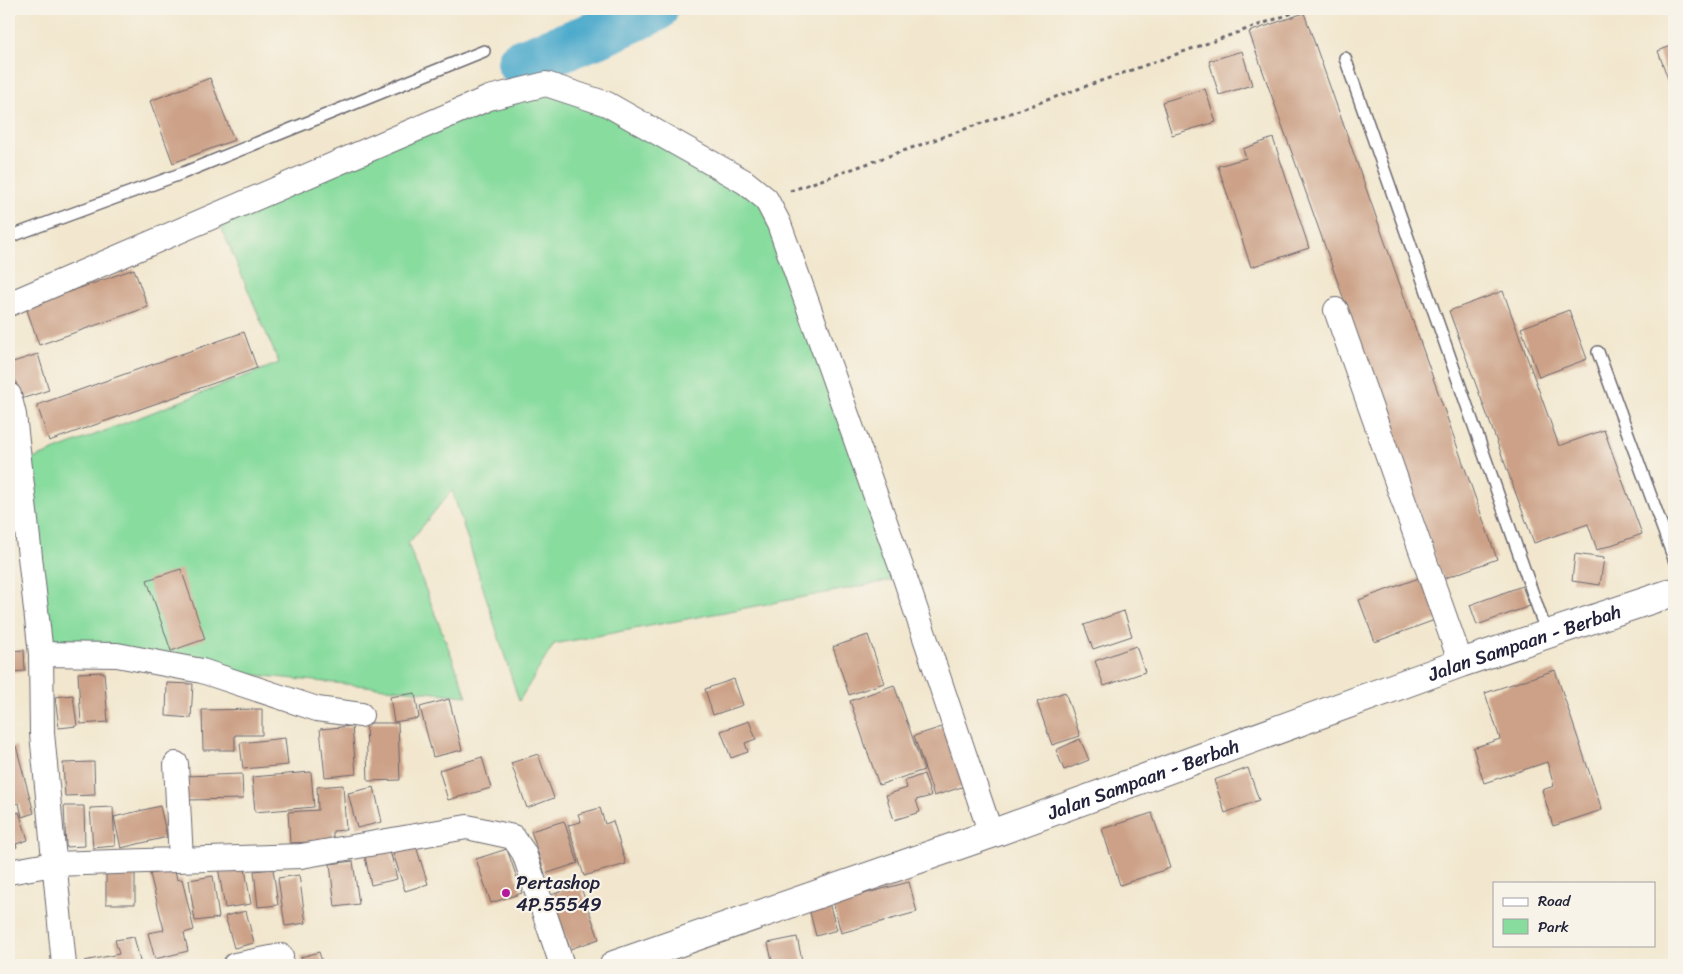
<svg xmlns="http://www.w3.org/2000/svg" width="1683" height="974" font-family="Sriracha,sans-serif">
  <rect width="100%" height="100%" fill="#f7f3e8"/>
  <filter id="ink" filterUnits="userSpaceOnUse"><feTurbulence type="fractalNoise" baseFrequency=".02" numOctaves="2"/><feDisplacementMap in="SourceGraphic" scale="10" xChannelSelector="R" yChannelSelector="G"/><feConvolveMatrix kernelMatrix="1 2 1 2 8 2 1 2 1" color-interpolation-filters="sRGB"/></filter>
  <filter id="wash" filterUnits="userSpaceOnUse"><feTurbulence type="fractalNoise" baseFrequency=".0096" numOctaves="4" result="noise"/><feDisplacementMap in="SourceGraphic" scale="20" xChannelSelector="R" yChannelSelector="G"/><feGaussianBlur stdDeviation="1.12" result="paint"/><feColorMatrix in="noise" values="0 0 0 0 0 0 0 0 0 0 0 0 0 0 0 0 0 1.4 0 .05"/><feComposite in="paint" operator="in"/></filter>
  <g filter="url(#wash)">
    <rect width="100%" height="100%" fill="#f2e7ce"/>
    <path fill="#87dc9e" stroke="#547f6c" d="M546,84L766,199L905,578L554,644L519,701L452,490L408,544L467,696L41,654L20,464L279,363L216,215Z"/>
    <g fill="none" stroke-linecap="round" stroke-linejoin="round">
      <path stroke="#4daacc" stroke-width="48" d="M521,63L601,33L654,9"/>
    </g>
    <g id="blocks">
      <path fill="#cca187" d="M1304,13L1497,559L1443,579L1249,32Z
        M1674,45V96L1658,51Z
        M1242,51L1252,85L1219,95L1209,61Z
        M210,78L234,140L173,163L150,101Z
        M1205,89L1216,122L1172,135L1162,102Z
        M1273,138L1309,248L1251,267L1218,166L1246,158L1243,149Z
        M134,269L148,307L39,345L26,307Z
        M1503,291L1559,446L1604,430L1642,534L1597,550L1588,524L1534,543L1449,311Z
        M1569,310L1587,359L1539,377L1521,328Z
        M244,332L257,368L49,441L37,405Z
        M38,354L49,390L21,399L10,363Z
        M1575,554L1604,558L1600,585L1572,581Z
        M181,569L205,639L171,651L147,580Z
        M1427,575L1443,617L1375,642L1359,600Z
        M1522,586L1530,606L1477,625L1470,605Z
        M1124,611L1132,636L1093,649L1084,625Z
        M868,635L884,683L849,695L833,647Z
        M1136,646L1145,672L1104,686L1095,661Z
        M24,650L25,671L9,672V651Z
        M1555,670L1602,810L1553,826L1542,790L1554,786L1547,762L1484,783L1473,748L1500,739L1485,693Z
        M104,672L108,722L81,724L78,673Z
        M734,679L743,705L713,715L705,689Z
        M167,683L193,684L191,718L166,716Z
        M894,685L924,770L879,785L850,701Z
        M1065,692L1080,736L1052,745L1037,702Z
        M415,693L419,718L394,722L390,697Z
        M73,695L77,726L59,728L55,697Z
        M449,699L462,750L433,757L420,707Z
        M262,709V735H235V750H203L202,710Z
        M749,721L756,739L745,743L748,752L731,758L721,731Z
        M366,723H398L400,780L368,781Z
        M352,726L356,774L325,777L320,729Z
        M945,726L965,786L934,796L914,736Z
        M285,738L288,765L243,769L240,743Z
        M1080,739L1089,760L1064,770L1056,750Z
        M16,746L34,813L22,817L19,803L9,806V748Z
        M538,754L554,798L527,808L511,763Z
        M482,757L491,788L448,800L439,770Z
        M94,762L95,795L65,796L63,763Z
        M1248,768L1259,800L1225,813L1214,780Z
        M311,772L314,807L255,812L252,777Z
        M242,774L243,799L186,800V776Z
        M924,774L931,796L916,800L920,812L894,820L886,795L907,788L905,781Z
        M343,785L346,830L333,831V841L290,843L288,812L318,810L317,787Z
        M374,787L382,822L357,828L348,793Z
        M64,806H84L85,846L66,847Z
        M160,806L167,837L121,848L114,817Z
        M113,807L115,846L93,848L90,808Z
        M600,808L605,824L613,821L626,864L584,876L568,825L581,822L578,814Z
        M19,812L28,840L16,844L17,847L9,850V815Z
        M1152,813L1170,868L1120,885L1102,829Z
        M564,821L578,863L545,874L531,831Z
        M414,840L428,884L405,891L391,847Z
        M388,842L397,879L371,885L363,847Z
        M507,849L522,893L491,903L476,859Z
        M353,861L359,904L335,907L330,864Z
        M244,863L251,904L225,908L218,867Z
        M175,869L177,880L182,879L194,930L184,933L188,951L155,959L148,933L164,930L150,874Z
        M273,869L278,905L258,907L254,871Z
        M106,871H135V904H106Z
        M299,875L306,923L285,926L278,878Z
        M213,876L219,918L195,921L189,880Z
        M909,882L917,912L841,933L833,902Z
        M580,885L599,939L570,949L551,895Z
        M829,903L837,930L816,936L809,909Z
        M246,911L254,943L234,948L225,916Z
        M134,937L141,965H85L84,961L119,954L115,940Z
        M797,937L803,965H773L768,943Z
        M319,952L323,965H303L301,957Z"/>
    </g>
  </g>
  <g filter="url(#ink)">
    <use href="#blocks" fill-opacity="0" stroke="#6b676e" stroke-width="1"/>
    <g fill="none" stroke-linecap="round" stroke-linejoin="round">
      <defs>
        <path id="service" d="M1345,58L1547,634
          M9,237L183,173L484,51
          M1598,352L1674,559"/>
        <path id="minor" d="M9,304L489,98L546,84L607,104L745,182L766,199L779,224L905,578L991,834
          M1336,310L1461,663
          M9,395L14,415L41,654L42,733L64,965
          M41,654L117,655L202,671L317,709L361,715
          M176,764L181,859
          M9,872L53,864L301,856L467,827L513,837L524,853L562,965
          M235,965L281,956"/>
        <g id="secondary">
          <path id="s1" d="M614,965L991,834L1461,663L1674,592"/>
        </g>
      </defs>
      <use href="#service" stroke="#6b676e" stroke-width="14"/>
      <use href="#minor" stroke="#6b676e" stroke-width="26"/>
      <use href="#secondary" stroke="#6b676e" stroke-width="30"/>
      <path stroke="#6b676e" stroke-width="3" stroke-dasharray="4 4" stroke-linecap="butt" d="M790,191L1304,9"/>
      <use href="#service" stroke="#fff" stroke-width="11"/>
      <use href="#minor" stroke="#fff" stroke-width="24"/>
      <use href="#secondary" stroke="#fff" stroke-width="28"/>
    </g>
  </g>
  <circle fill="#b5179e" stroke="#f7f3e8" stroke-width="2" cx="506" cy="893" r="5"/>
  <g text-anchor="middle" stroke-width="4.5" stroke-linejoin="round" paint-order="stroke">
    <g font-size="19" fill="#22223b" stroke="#f7f3e8">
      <text dy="7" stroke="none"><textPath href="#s1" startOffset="966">Jalan Sampaan - Berbah</textPath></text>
      <text dy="7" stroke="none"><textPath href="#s1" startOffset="561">Jalan Sampaan - Berbah</textPath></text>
    </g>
    <g font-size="19" fill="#22223b" stroke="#f7f3e8" text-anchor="start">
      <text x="516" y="889">Pertashop<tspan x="516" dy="22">4P.55549</tspan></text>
    </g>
  </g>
  <rect width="1683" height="974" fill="none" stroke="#f7f3e8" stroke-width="30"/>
  <rect x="1493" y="882" width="162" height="65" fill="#f7f3e8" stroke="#a29fa3"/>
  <rect x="1503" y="898" width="25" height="8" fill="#ffffff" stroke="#a29fa3"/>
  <text x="1538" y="906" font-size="15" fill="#22223b">Road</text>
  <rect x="1503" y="919" width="25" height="15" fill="#87dc9e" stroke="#a29fa3"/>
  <text x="1538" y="932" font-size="15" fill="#22223b">Park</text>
</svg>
